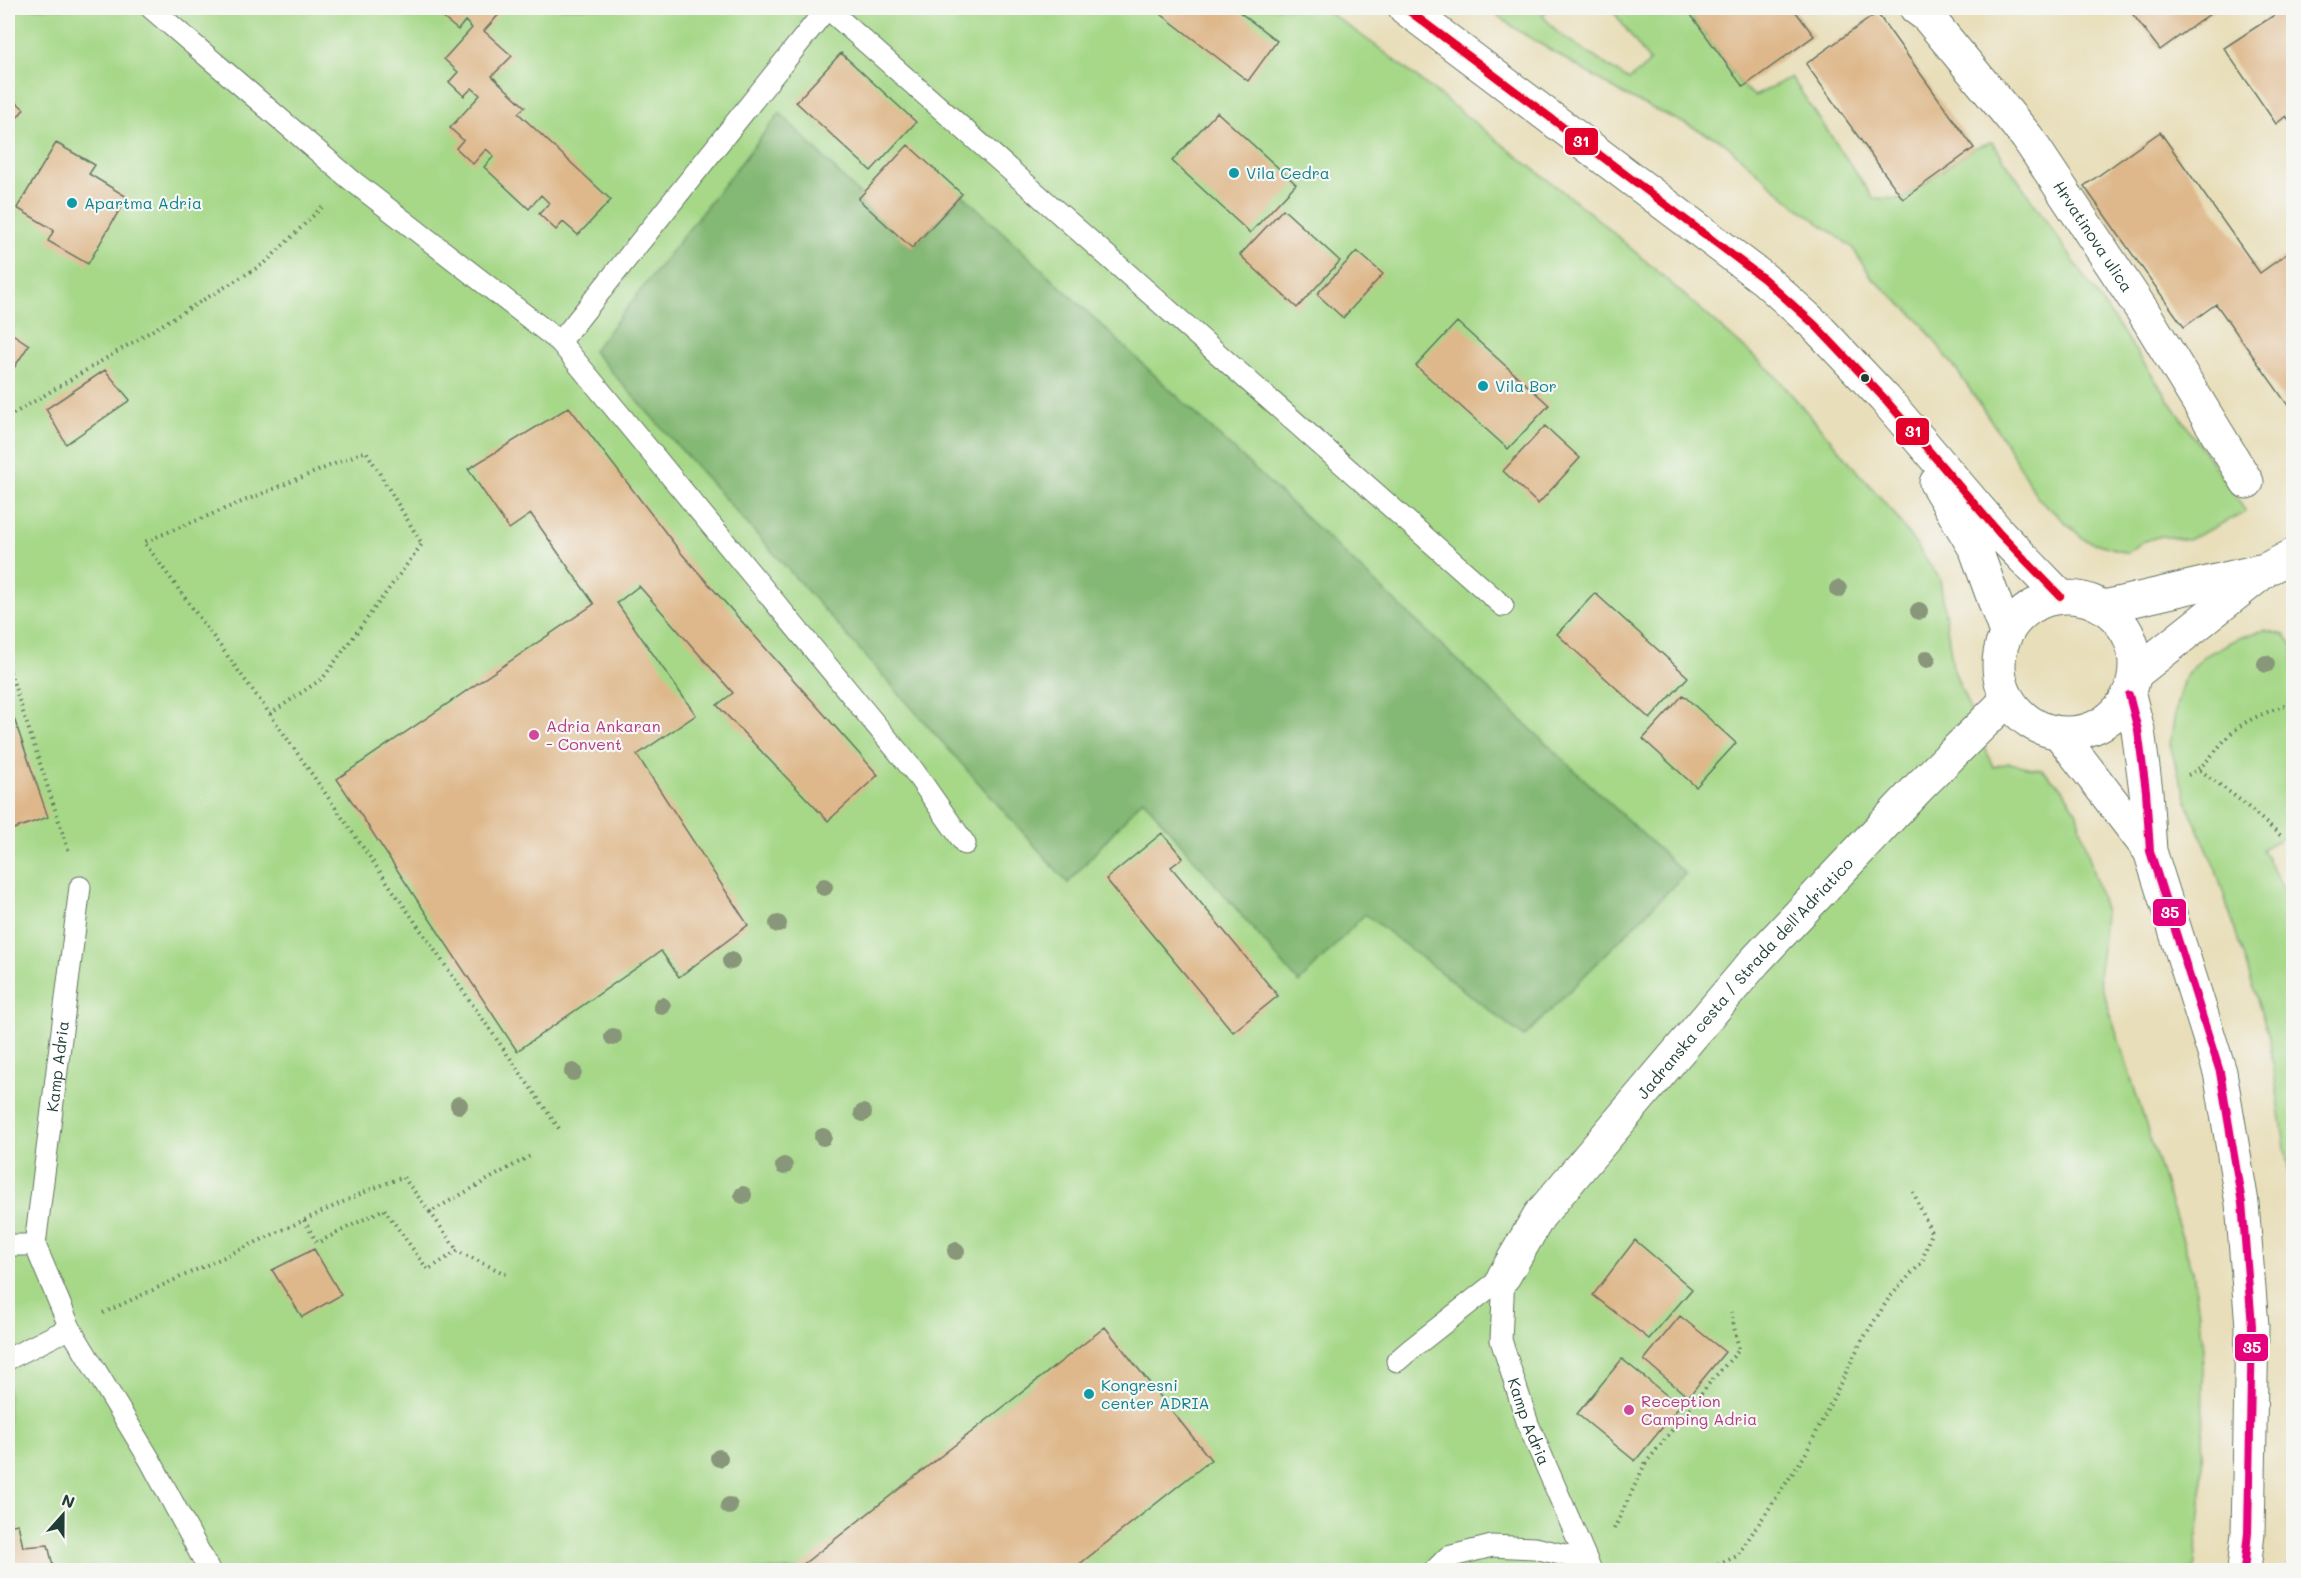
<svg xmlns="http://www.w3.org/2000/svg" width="2301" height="1578" font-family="Mali,sans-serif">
  <rect width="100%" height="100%" fill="#f6f6f2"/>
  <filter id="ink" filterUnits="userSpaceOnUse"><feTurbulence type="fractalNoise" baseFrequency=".0167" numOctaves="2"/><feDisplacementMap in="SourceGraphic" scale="12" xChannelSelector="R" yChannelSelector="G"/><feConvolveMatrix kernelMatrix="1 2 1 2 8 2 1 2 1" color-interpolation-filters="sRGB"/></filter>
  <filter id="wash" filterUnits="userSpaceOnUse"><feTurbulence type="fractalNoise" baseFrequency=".008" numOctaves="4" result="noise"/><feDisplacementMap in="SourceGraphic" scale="24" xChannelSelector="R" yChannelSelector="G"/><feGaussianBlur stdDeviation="1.35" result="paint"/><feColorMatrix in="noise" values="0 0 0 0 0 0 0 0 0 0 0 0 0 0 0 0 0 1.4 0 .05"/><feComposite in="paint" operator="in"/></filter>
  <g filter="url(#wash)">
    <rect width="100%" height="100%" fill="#e8deb9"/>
    <path fill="#a6d888" stroke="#628a5e" stroke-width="1.5" d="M8,8H1323L1379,48L1594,216L1773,373L1892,511L1940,579L1953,668L1993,767L2009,763L2042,770L2063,789L2076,811L2105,913L2099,978L2193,1272L2203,1343L2202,1494L2194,1570H8Z
      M1487,8H1550L1542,15L1557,32L1629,80L1650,62L1611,8H1686L1743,87L1755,96L1791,77L1873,198L1903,199L1974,148L1992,142L2246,512L2188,540L2161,536L2142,542L2128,553L2085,540L2037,497L2006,443L1958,372L1919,320L1872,278L1852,247L1797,207L1722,141L1628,97L1519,31Z
      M2264,630L2285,635L2293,646V832L2262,849L2293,907V1202L2269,1037L2216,870L2189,808L2170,745L2176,707L2184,678L2203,657L2236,639Z
      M2293,1516V1570H2288Z"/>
    <path fill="#84b874" stroke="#527a54" stroke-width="1.5" d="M780,113L912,248L962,194L1685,874L1524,1037L1365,914L1299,983L1143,799L1068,883L593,351Z"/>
    <g id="blocks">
      <path fill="#deb88b" d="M445,8H498L502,11L484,31L512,56L492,76L525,107L518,113L611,200L578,235L563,222L556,230L539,214L549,203L541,195L529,209L484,167L494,156L486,149L473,164L456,148L463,140L450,128L480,95L472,88L464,96L449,82L458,72L444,59L472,28L465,21L458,30L442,17L449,11Z
        M1153,8H1234L1277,41L1248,81Z
        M1686,8H1793L1814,36L1743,87Z
        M2128,8H2218L2160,50Z
        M2285,8H2294V126L2286,116L2276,124L2224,48Z
        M1877,13L1974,148L1903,199L1806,64Z
        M841,53L916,122L871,171L796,102Z
        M8,95L24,109L8,129Z
        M1217,112L1296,184L1250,233L1172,161Z
        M2160,132L2260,273L2292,250L2294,252V414L2216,304L2184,327L2084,186Z
        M56,143L95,165L89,174L127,197L88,264L48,241L54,230L17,208Z
        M908,145L962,194L912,248L858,199Z
        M1283,209L1340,261L1297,308L1240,255Z
        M1357,251L1383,274L1343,318L1317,294Z
        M1457,322L1549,405L1508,449L1416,366Z
        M8,331L29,345L8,377Z
        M105,370L130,400L66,444L46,409Z
        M569,407L682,554L878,775L828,821L717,705L733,693L639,586L617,603L696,715L637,755L748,925L679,977L661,951L517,1051L337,779L594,604L531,514L509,529L468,469Z
        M1545,426L1580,458L1538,504L1503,471Z
        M1595,593L1688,677L1650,719L1557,634Z
        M1683,695L1736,743L1696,787L1643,739Z
        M8,701L48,817L8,831Z
        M1162,833L1183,858L1171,867L1278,996L1233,1032L1106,879Z
        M1635,1240L1692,1289L1649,1339L1593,1295Z
        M314,1249L341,1295L302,1317L272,1270Z
        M1680,1316L1725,1352L1688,1397L1644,1360Z
        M1105,1327L1211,1460L1072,1570H796Z
        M1622,1359L1680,1406L1635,1461L1577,1414Z
        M18,1524L23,1547L48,1545L54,1570H8V1526Z"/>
    </g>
  </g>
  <g filter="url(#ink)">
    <use href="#blocks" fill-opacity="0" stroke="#657563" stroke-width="1.5"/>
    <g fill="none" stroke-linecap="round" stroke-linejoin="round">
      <defs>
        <g id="lane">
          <path d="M151,8L350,179L560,342L914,771L965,844"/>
          <path d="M560,342L827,8L1503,606"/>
          <path d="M8,1245H35L70,1328L150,1460L209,1570"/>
          <path id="s1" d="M35,1245L80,887"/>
          <path id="s2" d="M1504,1276L1501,1340L1528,1424L1591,1570"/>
          <path d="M8,1359L70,1328"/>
          <path d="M1397,1361L1411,1349L1504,1276"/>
          <path d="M1435,1570L1448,1557L1492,1546L1535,1548L1586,1560"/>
        </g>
        <g id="street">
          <path id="s3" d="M1916,8L1927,16L2027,137L2144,313L2247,482"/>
          <path d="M2104,607L2259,571"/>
          <path d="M2136,673L2267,569L2294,555"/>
          <path id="s4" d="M1504,1276L1539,1216L1755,961L1920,786L2008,699"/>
        </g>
        <path id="secondary" d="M1405,8L1764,279L1815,325L1885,399L2000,534L2060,596
          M1936,483L1976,550L2006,633
          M1999 665a68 68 0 1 1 136 0a68 68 0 1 1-136 0Z
          M2129,695L2138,730L2146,791L2150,851L2220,1072L2242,1203L2252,1326L2248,1533L2244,1570
          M2059,733L2150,851"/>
      </defs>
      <use href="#lane" stroke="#657563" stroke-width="23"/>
      <use href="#street" stroke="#657563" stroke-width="35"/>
      <use href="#secondary" stroke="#657563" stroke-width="35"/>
      <path stroke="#657563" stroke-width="4" stroke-dasharray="1.5 4.5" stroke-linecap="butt" d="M8,417L265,263L324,205
        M8,666L69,852
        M270,714L323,678L422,544L366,451L144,542L270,714L560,1130
        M2200,770L2240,800L2282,837
        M2188,775C2208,766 2218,744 2235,730C2248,718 2277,709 2294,701
        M430,1212L457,1250
        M304,1220L317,1243L384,1209L428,1270L457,1251L508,1275
        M103,1313L369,1190L403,1177L430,1212L530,1156
        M1614,1529L1645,1464L1712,1380L1739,1350L1731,1312
        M1707,1570L1737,1556L1805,1455L1861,1342L1889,1298L1922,1262L1931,1232L1913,1192"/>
      <use href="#lane" stroke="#fff" stroke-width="21"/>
      <use href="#street" stroke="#fff" stroke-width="33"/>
      <use href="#secondary" stroke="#fff" stroke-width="33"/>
      <defs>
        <path id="bus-1" d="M1405,8L1764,279L1815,325L1885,399L2000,534L2060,596"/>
        <path id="bus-2" d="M2129,695L2138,730L2146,791L2150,851L2220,1072L2242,1203L2252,1326L2248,1533L2244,1570"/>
      </defs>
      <use href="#bus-1" stroke="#f6f6f2" stroke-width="12"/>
      <use href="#bus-2" stroke="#f6f6f2" stroke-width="12"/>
      <use href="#bus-1" stroke="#e4002b" stroke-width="8"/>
      <use href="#bus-2" stroke="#e5007d" stroke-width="8"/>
    </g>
    <g fill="#889679">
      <circle cx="1838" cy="589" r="9"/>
      <circle cx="1919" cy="611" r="9"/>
      <circle cx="1927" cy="659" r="9"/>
      <circle cx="2266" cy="664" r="9"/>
      <circle cx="824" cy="887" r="9"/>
      <circle cx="778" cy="924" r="9"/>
      <circle cx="731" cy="961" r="9"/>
      <circle cx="662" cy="1006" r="9"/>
      <circle cx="613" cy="1037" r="9"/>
      <circle cx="573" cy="1072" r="9"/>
      <circle cx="459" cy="1105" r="9"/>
      <circle cx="863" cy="1113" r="9"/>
      <circle cx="823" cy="1137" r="9"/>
      <circle cx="784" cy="1166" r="9"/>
      <circle cx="743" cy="1195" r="9"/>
      <circle cx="956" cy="1251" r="9"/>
      <circle cx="719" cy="1458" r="9"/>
      <circle cx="729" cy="1506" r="9"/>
    </g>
  </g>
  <g fill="#0f9aa8" stroke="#f6f6f2" stroke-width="2">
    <circle cx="1234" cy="173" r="6"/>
    <circle cx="72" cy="203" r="6"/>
    <circle cx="1483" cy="386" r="6"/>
    <circle cx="1089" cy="1394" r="6"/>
  </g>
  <circle fill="#1f3d34" stroke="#f6f6f2" stroke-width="2" cx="1865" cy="378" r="5"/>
  <g fill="#d1479c" stroke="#f6f6f2" stroke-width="2">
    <circle cx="534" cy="735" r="6"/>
    <circle cx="1629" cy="1410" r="6"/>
  </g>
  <g text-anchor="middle" stroke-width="4.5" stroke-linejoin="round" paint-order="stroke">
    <g font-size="16" fill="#0d838f" stroke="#f6f6f2" text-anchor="start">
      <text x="1246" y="179">Vila Cedra</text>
      <text x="84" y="209">Apartma Adria</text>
      <text x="1495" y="392">Vila Bor</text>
      <text x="1101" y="1391">Kongresni<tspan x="1101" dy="18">center ADRIA</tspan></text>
    </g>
    <g font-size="16" fill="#1f3d34" stroke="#f6f6f2">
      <text dy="6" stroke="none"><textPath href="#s3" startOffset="290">Hrvatinova ulica</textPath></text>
      <text dy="6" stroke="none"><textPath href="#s4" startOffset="384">Jadranska cesta / Strada dell'Adriatico</textPath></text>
      <text dy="6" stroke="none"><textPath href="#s1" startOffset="180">Kamp Adria</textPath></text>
      <text dy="6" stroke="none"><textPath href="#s2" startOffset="150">Kamp Adria</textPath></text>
    </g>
    <g font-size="16" fill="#b23c85" stroke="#f6f6f2" text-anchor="start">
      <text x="546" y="732">Adria Ankaran<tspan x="546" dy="18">- Convent</tspan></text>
      <text x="1641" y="1407">Reception<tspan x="1641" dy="18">Camping Adria</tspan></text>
    </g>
  </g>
  <g stroke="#f6f6f2" stroke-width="2">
    <rect x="1564" y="127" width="35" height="29" rx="6" fill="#e4002b"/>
    <rect x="1895" y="417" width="35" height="29" rx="6" fill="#e4002b"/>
    <rect x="2152" y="898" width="35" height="29" rx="6" fill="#e5007d"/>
    <rect x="2234" y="1333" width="35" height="29" rx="6" fill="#e5007d"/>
  </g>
  <g font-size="16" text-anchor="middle" font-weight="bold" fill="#fff">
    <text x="1581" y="147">31</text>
    <text x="1913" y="437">31</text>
    <text x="2170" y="918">35</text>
    <text x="2252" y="1353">35</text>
  </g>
  <rect width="2301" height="1578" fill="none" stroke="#f6f6f2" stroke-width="30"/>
  <g transform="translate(63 1515) rotate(21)" stroke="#f6f6f2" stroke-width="4.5" paint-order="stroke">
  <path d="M0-4.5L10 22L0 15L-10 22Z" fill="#1f3d34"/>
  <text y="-9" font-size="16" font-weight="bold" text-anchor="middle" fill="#1f3d34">N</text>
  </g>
</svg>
